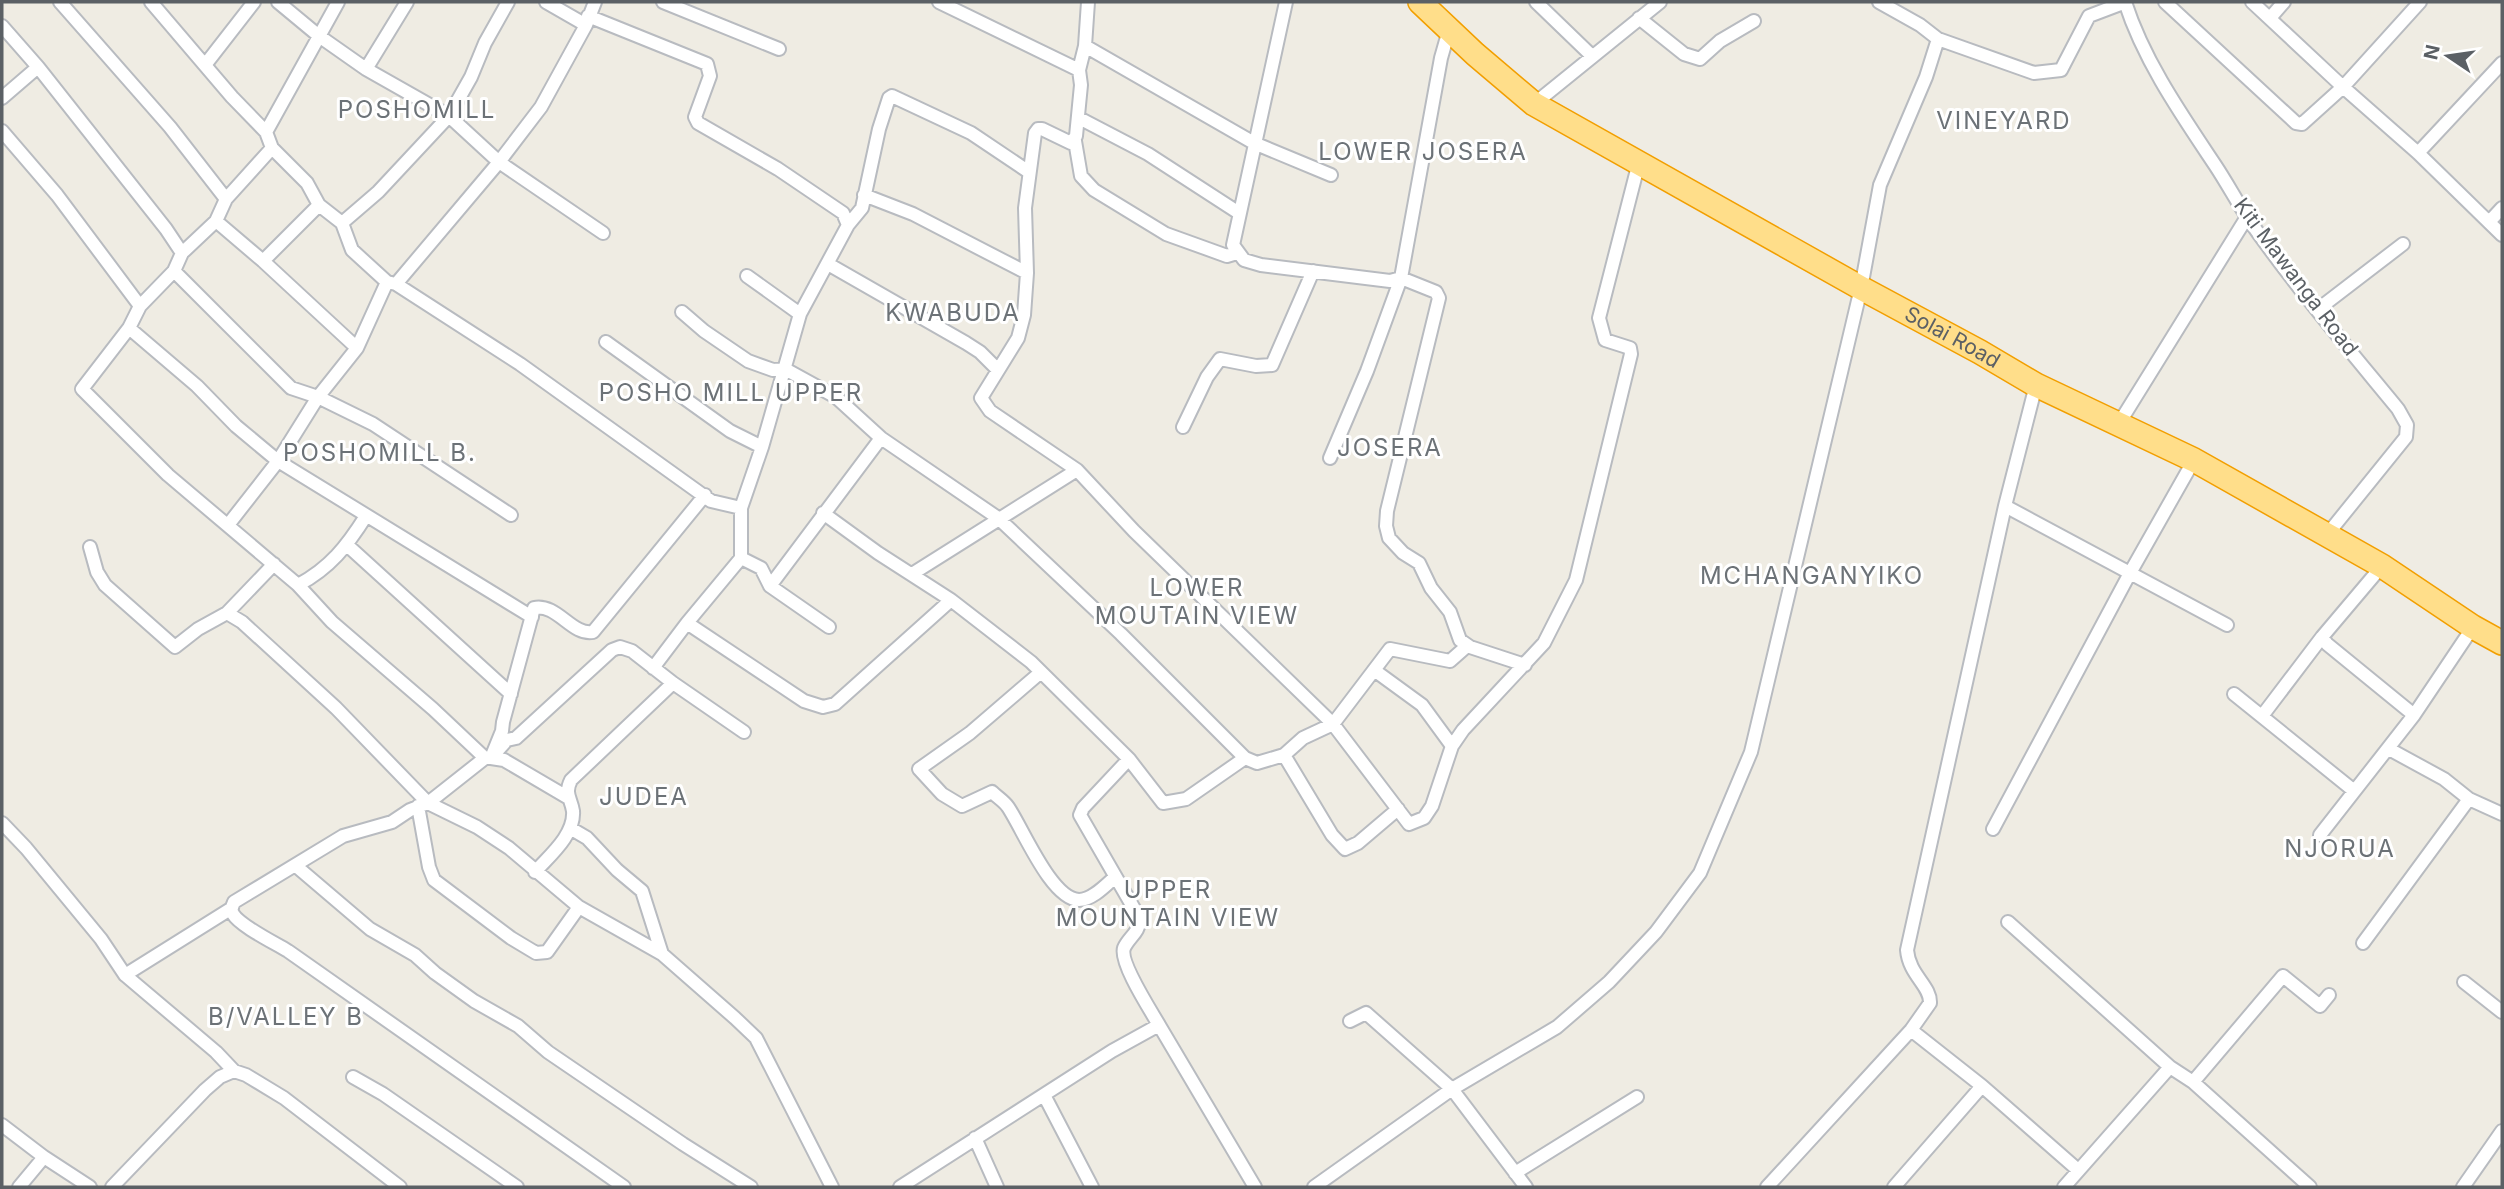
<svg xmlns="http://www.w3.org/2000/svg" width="2504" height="1189" font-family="Inter,sans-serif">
  <rect width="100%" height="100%" fill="#efece3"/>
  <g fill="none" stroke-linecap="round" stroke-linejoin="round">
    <defs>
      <path id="street" d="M60,2L170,127L226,199
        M151,2L232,97L266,132L272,148L307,183L319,205L342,223L352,250L387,282L396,284L520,364L711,501L741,508
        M278,2L319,36L366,69L449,116L499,162L603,233
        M546,2L586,25
        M663,2L779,49
        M939,2L1079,70
        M1088,2L1085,46L1079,70L1081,85L1076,136L1071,143L1042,129H1038L1035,133L1025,208L1027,273L1024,315L1018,338L981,398L990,411L1077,470L1134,531L1333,724L1390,649L1450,661L1467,646
        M1286,2L1233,245L1244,260L1261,265L1390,281L1401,278L1436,292L1439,298L1387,511L1386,526L1389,538L1403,553L1419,563L1431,588L1450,612L1460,640L1470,647L1525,665
        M1536,2L1592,56
        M2125,2C2144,61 2181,114 2215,165C2227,183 2237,202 2249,220C2295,286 2347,347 2398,409L2407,425L2406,437L2326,536
        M2165,2L2296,123L2302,124L2343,87L2420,2
        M2252,2L2343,87L2418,153L2502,235
        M588,16L707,64L710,76L695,117L698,123L778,169L843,213L848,225L800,314L762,447L741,508V558L687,623L653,668
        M1639,18L1684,54L1700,59L1720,41L1754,21
        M2270,18L2284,2
        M2,26L38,67L2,98
        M1938,39L2034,73L2061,70L2089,16L2126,2
        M1085,46L1254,143L1331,175
        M205,65L254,2
        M38,67L166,229L182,253
        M366,69L407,2
        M1534,104L1660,2
        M1079,118L1148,154L1239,213
        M2,131L57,195L140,306
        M266,132L338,2
        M1075,141L1081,176L1094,190L1166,234L1227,256L1237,253
        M272,148L226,199L216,221L182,253L174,271L140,306L129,328L82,389L168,475L298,585L332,622L433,709L485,758
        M2418,153L2502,63
        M864,195L913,214L1027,273
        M216,221L263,261L357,348
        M2489,222L2502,208
        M342,223L378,192L449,116L471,77L485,43L508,2
        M848,225L862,208L879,129L889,98L892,96L971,133L1029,172
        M263,261L319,205
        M828,264L966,343L980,352L998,370
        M174,271L291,388L318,397L373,424L511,515
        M747,276L800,314
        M396,284L499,162L541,107L586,25L595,2
        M2317,310L2403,244
        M682,312L704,331L748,361L773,370L785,369L836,397L881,438L998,518L1121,634L1245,758L1257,763L1284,755L1303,738L1333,724L1409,824L1424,818L1432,806L1452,746L1463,730L1544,643L1576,580L1631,354L1630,348L1605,340L1599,318L1639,162
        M129,328L197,386L236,426L278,461L532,617
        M606,342L730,431L762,447
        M2118,425L2247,217
        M1183,427L1207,377L1220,359L1256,366L1272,365L1313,271
        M1330,458L1367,371L1401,278L1441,58L1449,30
        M2005,506L2227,625
        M823,513L878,553L951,600L1031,662L1129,759L1163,803L1186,799L1245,758
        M228,525L278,461L318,397L357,348L387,282
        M347,545L511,694
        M90,547L97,572L105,585L175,647L198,629L227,613L274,564
        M741,558L761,568L770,586L829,627
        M2382,566L2322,637L2327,644L2414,715
        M912,574L1077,470
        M298,585C330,568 347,546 366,516
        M770,586L881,438
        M227,613L242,622L336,708L428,803L477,827L509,848L579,907L662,954L735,1018L756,1038L832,1187
        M687,623L804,701L823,707L835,704L951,600
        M1374,670L1422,705L1452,746
        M1041,672L970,733L919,769L942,794L962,806L992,792C997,797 1004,801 1008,807C1023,829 1051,899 1079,900C1092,900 1106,885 1115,877
        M2234,694L2353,790
        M2262,716L2322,637
        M498,750L507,740L516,738L612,650L620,647L632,651L673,683L744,732
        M1284,755L1332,835L1345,849L1358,843L1398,809
        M491,758L504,760L567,797
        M2469,799L2502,814
        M418,806L429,867L434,880L511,938L536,953L547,952L579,907
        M2,823L26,848L101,939L125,975L216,1052L234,1071
        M570,828L587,838L617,870L642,891L662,954
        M1993,829L2130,573L2194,460
        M2320,835L2414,715L2473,627
        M296,866L370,929L415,955L435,973L474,1001L518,1026L548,1052L683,1144L751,1187
        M535,872C549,856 575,835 573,811C571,798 564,794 571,780L673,683
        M2008,922L2170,1067L2193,1082L2310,1187
        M2363,943L2469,799L2444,779L2389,749
        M125,975L232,908
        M2464,982L2502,1012
        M1350,1021L1366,1013L1452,1089L1526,1187
        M1159,1025L1255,1187
        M1911,1030L1982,1086L2078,1170
        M353,1077L383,1094L517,1187
        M2193,1082L2283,976L2320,1006L2329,995
        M1044,1095L1092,1187
        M2,1125L44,1157L90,1187
        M975,1138L997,1187
        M1515,1173L1637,1097
        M19,1187L44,1157
        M112,1187L205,1090L220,1077L234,1071L246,1075L284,1098L400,1187
        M624,1187L288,951C275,943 240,926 233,914C230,908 232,908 234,902L343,836L392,822L410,810L428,803L485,758H491L502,731L503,722L534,608C557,603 572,636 593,632L705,495
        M900,1187L1112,1051L1159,1025C1151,1011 1119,962 1124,948C1129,937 1139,933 1140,919L1080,815L1083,808L1129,759
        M1314,1187L1452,1089L1557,1027L1609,982L1656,932L1700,873L1751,752L1861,288L1880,185L1926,77L1938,39L1920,25L1879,2
        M1767,1187L1911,1030L1930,1003C1931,986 1909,975 1907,950L2005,506L2036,385
        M1894,1187L1982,1086
        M2064,1187L2170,1067
        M2463,1187L2502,1131"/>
      <g id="highway">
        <path id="s1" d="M1420,2L1475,54L1534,104L1861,288L1980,352L2036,385L2194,460L2382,566L2473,627L2502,643"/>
      </g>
    </defs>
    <use href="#street" stroke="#b8bbc0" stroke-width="16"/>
    <use href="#highway" stroke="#f29f00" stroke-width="26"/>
    <use href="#street" stroke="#fff" stroke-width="12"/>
    <use href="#highway" stroke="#ffde8a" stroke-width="23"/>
  </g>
  <g text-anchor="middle" stroke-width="6" stroke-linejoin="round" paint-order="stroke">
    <g font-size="21" fill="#5b6065" stroke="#fff">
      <text transform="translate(2296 277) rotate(53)" y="7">Kiti Mawanga Road</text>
      <text dy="7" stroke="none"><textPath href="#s1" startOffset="632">Solai Road</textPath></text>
    </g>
    <g font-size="24" letter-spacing="2" fill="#6c7277" stroke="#fff">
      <text x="417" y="118">POSHOMILL</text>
      <text x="2004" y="129">VINEYARD</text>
      <text x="1423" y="160">LOWER JOSERA</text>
      <text x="953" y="321">KWABUDA</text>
      <text x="731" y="401">POSHO MILL UPPER</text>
      <text x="1390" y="456">JOSERA</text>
      <text x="380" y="461">POSHOMILL B.</text>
      <text x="1812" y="584">MCHANGANYIKO</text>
      <text x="1197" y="596">LOWER<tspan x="1197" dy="28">MOUTAIN VIEW</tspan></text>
      <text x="644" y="805">JUDEA</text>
      <text x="2340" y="857">NJORUA</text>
      <text x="1168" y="898">UPPER<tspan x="1168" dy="28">MOUNTAIN VIEW</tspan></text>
      <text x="286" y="1025">B/VALLEY B</text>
    </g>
  </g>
  <rect width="2504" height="1189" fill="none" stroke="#5b6065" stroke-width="7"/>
  <g transform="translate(2448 56) rotate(283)" stroke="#ffffff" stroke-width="5" paint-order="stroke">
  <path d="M0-5L12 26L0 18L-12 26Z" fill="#5b6065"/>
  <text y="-10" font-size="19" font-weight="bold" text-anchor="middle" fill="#5b6065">N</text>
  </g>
</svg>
